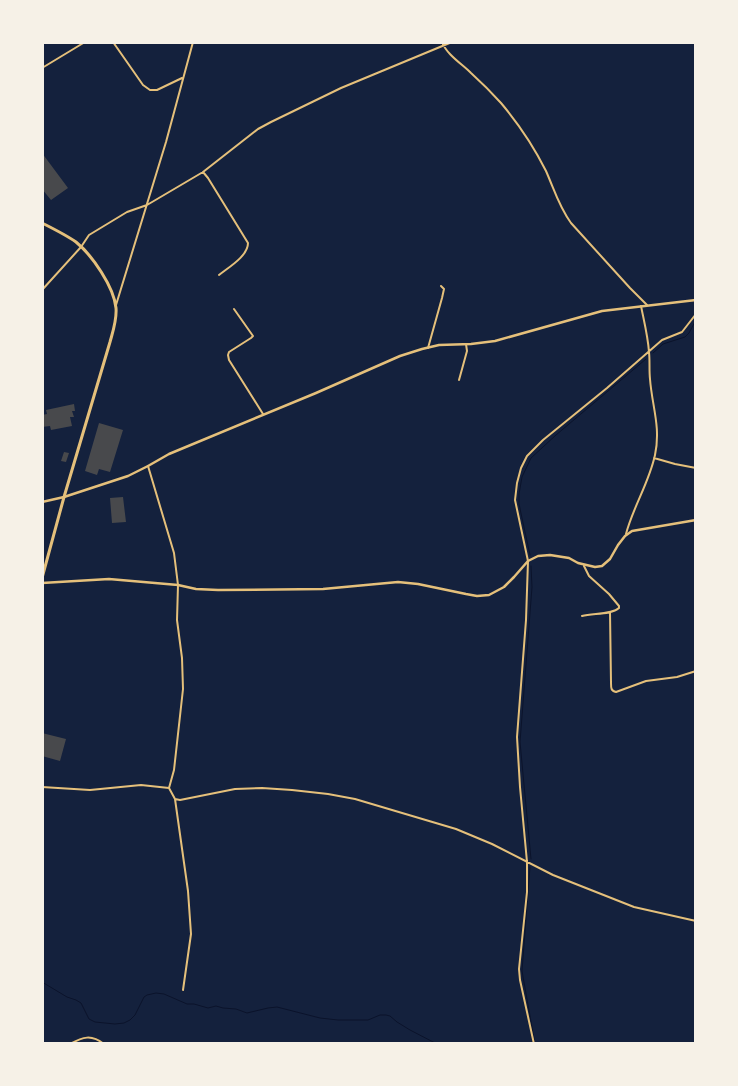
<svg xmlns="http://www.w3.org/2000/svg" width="738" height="1086" font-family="Commissioner,sans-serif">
  <rect width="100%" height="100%" fill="#14213d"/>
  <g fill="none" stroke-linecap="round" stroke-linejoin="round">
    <path stroke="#0b132b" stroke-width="1" d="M653,353L663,344L685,337L689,333L696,320
      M530,555L519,504V494L522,477L531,458L556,435L646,359
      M531,859L520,742L532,587L531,566
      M530,867L522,971L535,1044
      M42,982L67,997L76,1000L81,1003L89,1019L95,1022L115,1024L124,1023L130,1020L135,1015L144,997L147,995L156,993L164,994L187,1004H194L208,1008L216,1006L223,1008L236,1009L247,1013L268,1008L277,1007L320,1018L338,1020H368L380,1015H386L390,1016L397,1022L410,1030L437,1044"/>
  </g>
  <path fill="#48494c" d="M42,153L68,188L51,200L42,189Z
    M74,404L75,411H72L74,417H70L72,426L51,430L50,426L42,427V415L47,414L46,410Z
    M99,423L123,430L110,472L99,469L97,475L85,471Z
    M64,452L69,453L66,462L61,461Z
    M123,497L126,522L112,523L110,498Z
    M42,733L66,739L60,761L42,756Z"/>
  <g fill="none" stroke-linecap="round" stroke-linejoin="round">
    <path stroke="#e5c07b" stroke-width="2" d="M113,42L143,85L150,90H157L182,78
      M442,42C447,55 462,64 471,73C482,83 492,93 501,103C517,122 535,149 546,171C554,189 559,207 571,223L630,288L647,305
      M42,68L85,42
      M203,172L208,178L248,243C248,256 229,267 219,275
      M42,290L81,247L89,235L127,212L147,205L203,172L258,129L271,122L341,88L452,42
      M116,305L166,142L193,42
      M234,309L253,336L251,338L229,352L228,355L229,360L263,414
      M428,348L442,298L444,289L441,286
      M459,380L467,351L466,344
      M654,458L675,464L696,468
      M148,466L174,553L178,585L177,620L182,658L183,689L174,770L169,788
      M626,534C633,507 649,483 655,455C661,427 652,406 650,379C649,370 650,361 649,352C648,337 644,321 641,306
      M610,612L611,683C611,688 611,691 616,692L646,681L677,677L696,671
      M582,616C593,613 611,615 619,608V606L609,594L589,576L584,566
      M42,787L90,790L141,785L169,788L175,799L180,800L235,789L262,788L292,790L328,794L355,799L456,829L492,844L553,875L634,907L696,921
      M175,799L188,891L191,934L183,990
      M70,1044C83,1037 91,1034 104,1044
      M534,1044L520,980L519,969L527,892V862L520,787L517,737L526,620L528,561L515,500L517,483L521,468L527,456L543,440L607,388L662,340L682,332L696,314"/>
    <path stroke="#e5c07b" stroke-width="2.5" d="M42,502L64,497L128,476L148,466L169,454L316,393L400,356L422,349L439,345L471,344L495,341L602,311L696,300
      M42,583L109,579L178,585L196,589L218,590L323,589L398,582L418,584L466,594L477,596L489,595L504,587L514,577L528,561L538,556L550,555L569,558L578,563L595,567L602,566L610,559L618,545L625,536L632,531L696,520"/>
    <path stroke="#e5c07b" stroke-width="3" d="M42,223C54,229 66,235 76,242C92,255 114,287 116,308C117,320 113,331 110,342L64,497L42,578"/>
  </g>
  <rect width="738" height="1086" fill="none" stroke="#f6f1e7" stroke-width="88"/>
</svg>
